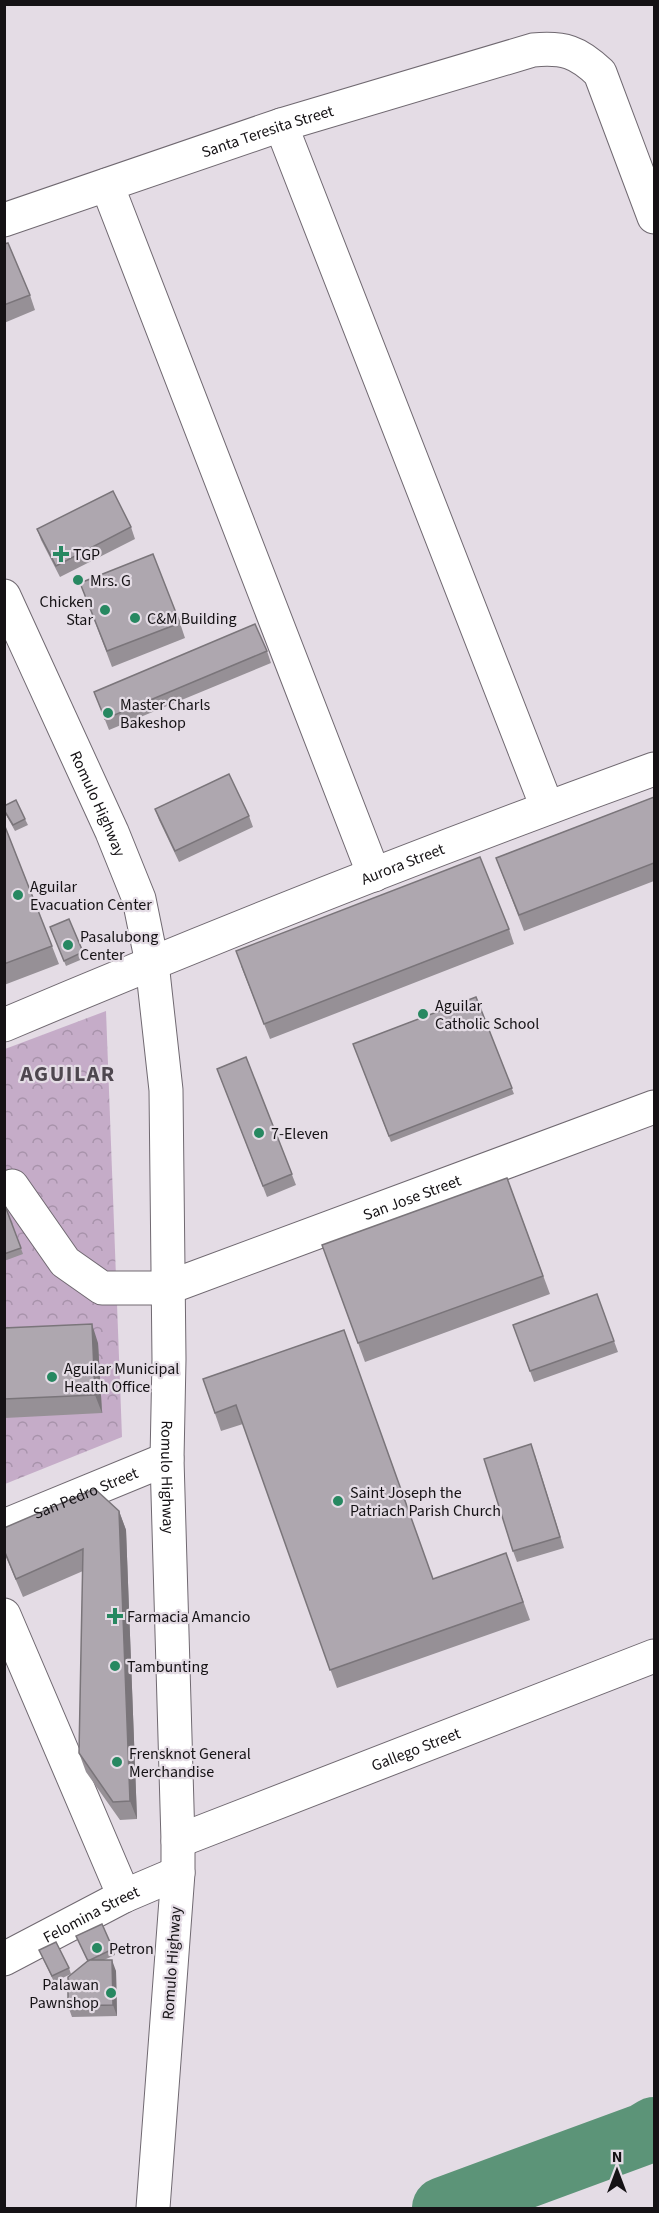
<svg xmlns="http://www.w3.org/2000/svg" width="659" height="2213" font-family="'Source Sans 3',sans-serif">
  <defs>
    <pattern id="park-crowns" width="20" height="18" patternUnits="userSpaceOnUse" patternTransform="scale(1.5)"><rect width="20" height="18" fill="#c5acc8"/><path d="M2 6a3 3 0 1 1 6 0M12 15a3 3 0 1 1 6 0" fill="none" stroke="#a893ab"/></pattern>
  </defs>
  <rect width="100%" height="100%" fill="#e4dce5"/>
  <path fill="url(#park-crowns)" d="M106,1011L122,1437L5,1484V1049Z"/>
  <g fill="none" stroke-linecap="round" stroke-linejoin="round">
    <path stroke="#5c9478" stroke-width="62" d="M443,2208L644,2134L654,2128"/>
    <defs>
      <g id="minor">
        <path d="M281,125L547,807"/>
        <path d="M107,185L374,875"/>
        <path id="s1" d="M4,220L281,125L533,50C564,47 578,52 600,73L654,217"/>
        <path id="s2" d="M4,1025C219,934 436,848 654,769"/>
        <path id="s3" d="M12,1186L65,1262L102,1288H167L654,1107"/>
        <path id="s4" d="M4,1526L167,1459"/>
        <path d="M4,1615L124,1896"/>
        <path id="s5" d="M178,1841L654,1656"/>
        <path id="s6" d="M4,1959L124,1896L178,1873"/>
      </g>
      <g id="highway">
        <path id="s7" d="M4,596L112,832L139,899L152,963L166,1090L169,1359L167,1459L178,1841V1873L153,2208"/>
      </g>
    </defs>
    <use href="#minor" stroke="#706971" stroke-width="35"/>
    <use href="#highway" stroke="#706971" stroke-width="35"/>
    <use href="#minor" stroke="#fff" stroke-width="33"/>
    <use href="#highway" stroke="#fff" stroke-width="33"/>
  </g>
  <path fill="#969096" d="M4,244L30,295L35,310L4,323Z
    M131,527L135,539L60,577L41,540L37,529Z
    M86,598L180,623L185,638L112,667Z
    M267,651L271,663L109,730L94,692Z
    M654,797V881L524,931L496,858Z
    M4,806L25,819L28,825L15,831L5,813Z
    M155,809L249,816L253,827L179,862L159,820Z
    M4,824L59,964L4,985Z
    M69,919L85,958L66,966L50,927Z
    M509,929L514,944L270,1039L241,966Z
    M476,997L514,1094L391,1142L353,1044Z
    M246,1057L296,1185L267,1197L217,1069Z
    M507,1178L550,1294L365,1362L322,1245Z
    M4,1203L23,1254L4,1261Z
    M513,1325L614,1341L618,1352L534,1382Z
    M4,1328L98,1343L102,1413L5,1418Z
    M344,1330L433,1579L506,1553L530,1620L337,1688L243,1424L221,1431L203,1379Z
    M535,1455L564,1548L517,1562L513,1551Z
    M119,1511L126,1530L137,1819L120,1820L86,1772L79,1753L83,1571L23,1597L4,1552V1528Z
    M76,1936L113,1949L115,1955L104,1960L116,1971L117,2016L72,2017L68,2006L88,1962Z
    M39,1950L69,1968L71,1974L54,1982Z"/>
  <path fill="#7a757a" d="M92,1324L98,1343L102,1413L95,1395Z
    M119,1511L126,1530L137,1819L130,1801Z
    M112,1960L116,1971L117,2016L113,2005Z"/>
  <path fill="#aea7af" stroke="#7a757a" stroke-width="1.5" d="M8,243L30,295L4,305V244Z
    M113,491L131,527L56,566L37,529Z
    M153,554L180,623L107,651L80,583Z
    M255,624L267,651L105,719L94,692Z
    M229,774L249,816L175,851L155,809Z
    M654,797V863L519,915L496,858Z
    M16,800L25,819L13,825L4,810V806Z
    M4,824L52,946L4,964Z
    M480,857L509,929L264,1024L236,951Z
    M69,919L83,952L64,961L50,927Z
    M476,997L512,1088L389,1136L353,1044Z
    M246,1057L292,1174L263,1186L217,1069Z
    M507,1178L543,1276L358,1343L322,1245Z
    M4,1203L21,1248L4,1254Z
    M597,1294L614,1341L530,1371L513,1325Z
    M92,1324L95,1395L4,1399V1328Z
    M344,1330L433,1579L506,1553L523,1602L330,1670L236,1405L215,1413L203,1379Z
    M531,1444L560,1537L513,1551L484,1459Z
    M95,1489L119,1511L130,1801L113,1802L79,1753L83,1549L16,1579L4,1550V1528Z
    M102,1924L113,1949L88,1961L76,1936Z
    M56,1942L69,1968L52,1976L39,1950Z
    M89,1960H112L113,2005L68,2006V1977Z"/>
  <g fill="#278861" stroke="#e4dce5" stroke-width="2">
    <path d="M58 545h6v6h6v6h-6v6h-6v-6h-6v-6h6z"/>
    <circle cx="78" cy="580" r="6"/>
    <circle cx="105" cy="610" r="6"/>
    <circle cx="135" cy="618" r="6"/>
    <circle cx="108" cy="713" r="6"/>
    <circle cx="18" cy="895" r="6"/>
    <circle cx="68" cy="945" r="6"/>
    <circle cx="423" cy="1014" r="6"/>
    <circle cx="259" cy="1133" r="6"/>
    <circle cx="52" cy="1377" r="6"/>
    <circle cx="338" cy="1501" r="6"/>
    <path d="M112 1607h6v6h6v6h-6v6h-6v-6h-6v-6h6z"/>
    <circle cx="115" cy="1666" r="6"/>
    <circle cx="117" cy="1762" r="6"/>
    <circle cx="97" cy="1948" r="6"/>
    <circle cx="111" cy="1993" r="6"/>
  </g>
  <g text-anchor="middle" stroke-width="4.5" stroke-linejoin="round" paint-order="stroke">
    <g font-size="16" fill="#151215" stroke="#e4dce5">
      <text dy="6" stroke="none"><textPath href="#s1" startOffset="278">Santa Teresita Street</textPath></text>
      <text dy="6" stroke="none"><textPath href="#s7" startOffset="228">Romulo Highway</textPath></text>
      <text dy="6" stroke="none"><textPath href="#s2" startOffset="430">Aurora Street</textPath></text>
      <text dy="6" stroke="none"><textPath href="#s3" startOffset="464">San Jose Street</textPath></text>
      <text dy="6" stroke="none"><textPath href="#s7" startOffset="912">Romulo Highway</textPath></text>
      <text dy="6" stroke="none"><textPath href="#s4" startOffset="88">San Pedro Street</textPath></text>
      <text dy="6" stroke="none"><textPath href="#s5" startOffset="255">Gallego Street</textPath></text>
      <text dy="6" stroke="none"><textPath href="#s6" startOffset="98">Felomina Street</textPath></text>
      <text transform="translate(171 1963) rotate(-86)" y="6">Romulo Highway</text>
    </g>
    <g font-size="16" fill="#151215" stroke="#e4dce5" text-anchor="start">
      <text x="73" y="560">TGP</text>
      <text x="90" y="586">Mrs. G</text>
      <text x="93" y="607" text-anchor="end">Chicken<tspan x="93" dy="18">Star</tspan></text>
      <text x="147" y="624">C&amp;M Building</text>
      <text x="120" y="710">Master Charls<tspan x="120" dy="18">Bakeshop</tspan></text>
      <text x="30" y="892">Aguilar<tspan x="30" dy="18">Evacuation Center</tspan></text>
      <text x="80" y="942">Pasalubong<tspan x="80" dy="18">Center</tspan></text>
      <text x="435" y="1011">Aguilar<tspan x="435" dy="18">Catholic School</tspan></text>
      <text x="271" y="1139">7-Eleven</text>
      <text x="64" y="1374">Aguilar Municipal<tspan x="64" dy="18">Health Office</tspan></text>
      <text x="350" y="1498">Saint Joseph the<tspan x="350" dy="18">Patriach Parish Church</tspan></text>
      <text x="127" y="1622">Farmacia Amancio</text>
      <text x="127" y="1672">Tambunting</text>
      <text x="129" y="1759">Frensknot General<tspan x="129" dy="18">Merchandise</tspan></text>
      <text x="109" y="1954">Petron</text>
      <text x="99" y="1990" text-anchor="end">Palawan<tspan x="99" dy="18">Pawnshop</tspan></text>
    </g>
    <g font-size="22" font-weight="bold" letter-spacing="1.5" fill="#4e474f" stroke="#e4dce5">
      <text x="68" y="1081">AGUILAR</text>
    </g>
  </g>
  <rect width="659" height="2213" fill="none" stroke="#151215" stroke-width="12"/>
  <g transform="translate(617 2171)" stroke="#e4dce5" stroke-width="4.5" paint-order="stroke">
  <path d="M0-4.5L10 22L0 15L-10 22Z" fill="#151215"/>
  <text y="-9" font-size="16" font-weight="bold" text-anchor="middle" fill="#151215">N</text>
  </g>
</svg>
